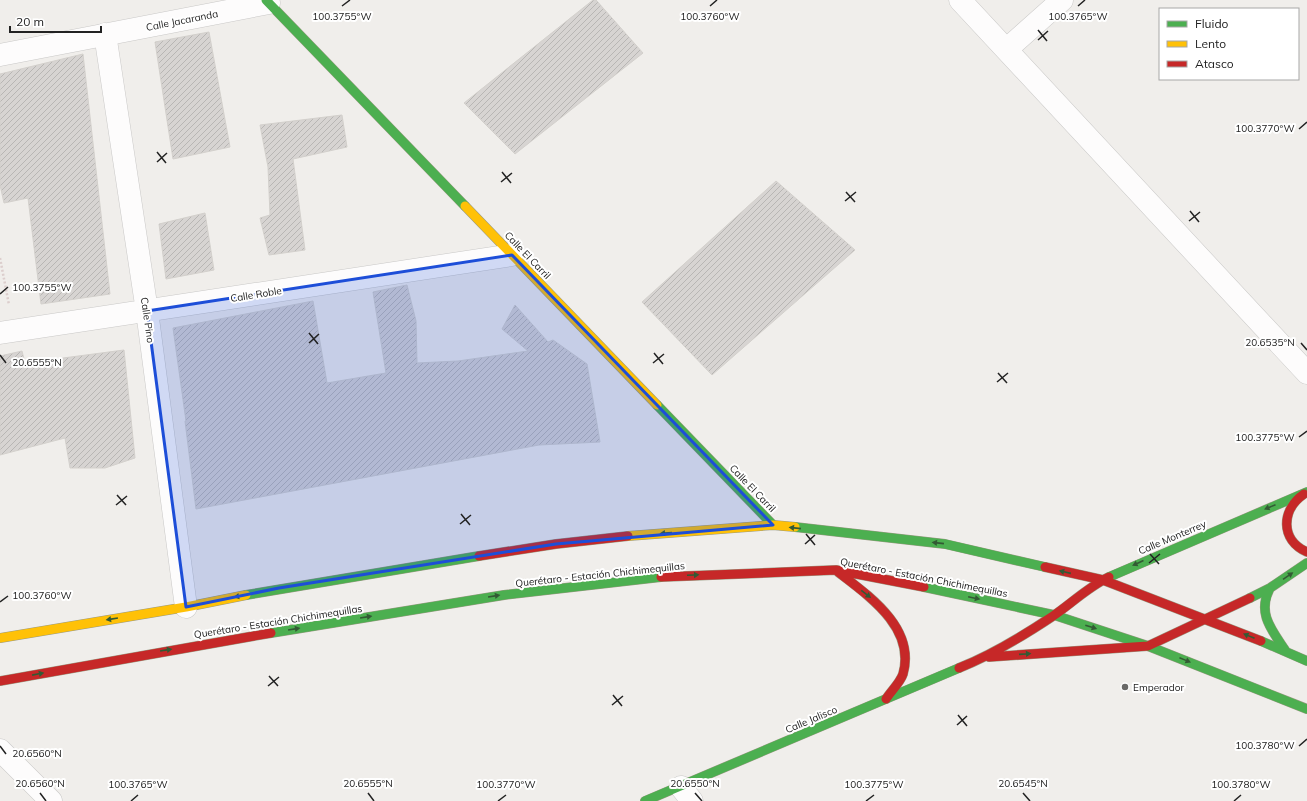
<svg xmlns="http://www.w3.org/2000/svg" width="1307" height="801" font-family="Mulish,sans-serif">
  <defs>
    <pattern id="building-hatch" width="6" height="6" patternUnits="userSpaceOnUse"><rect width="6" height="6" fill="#d7d4d2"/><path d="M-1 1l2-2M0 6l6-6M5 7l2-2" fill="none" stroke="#b8b6b4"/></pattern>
  </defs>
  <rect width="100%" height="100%" fill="#f0eeeb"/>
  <path fill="url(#building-hatch)" stroke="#d3d0cc" d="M593,0H596L643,53L515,154L464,103Z
    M209,32L230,147L173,159L155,42Z
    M83,54L110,294L41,304L28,198L4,203L0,185V74Z
    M342,115L347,147L293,159L305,250L269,255L260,218L270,215L268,167L260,125Z
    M776,181L855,250L712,375L642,302Z
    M205,213L214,270L166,279L159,224Z
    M407,285L416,321L417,363L458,361L528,351L502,329L515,305L548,342L553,340L587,364L600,442L539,445L196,509L185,421H186L173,328L313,301L327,383L386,373L373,292Z
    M124,350L135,458L105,468H70L65,438L0,455V356L22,351L25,363Z"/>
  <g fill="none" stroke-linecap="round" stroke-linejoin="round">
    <defs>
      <path id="street" d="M960,0L1307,373
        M105,34L147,311L186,607
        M1007,49L1062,0
        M0,55L269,3
        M0,333L512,255
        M0,750L51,801
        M681,787L692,801"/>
      <path id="fast" d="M266,0L465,206
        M657,405L773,525
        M795,527L945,544L1045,567
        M1109,577L1307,492
        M924,587L1054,615L1148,646L1307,709
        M1270,588C1257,613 1271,629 1285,650
        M246,595L479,556
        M1250,598L1270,588L1307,563
        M271,633L504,595L661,577
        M1261,641L1307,661
        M645,801L959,668"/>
      <path id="slow" d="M465,206L657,405
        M628,536L773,525L795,527
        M0,638L186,607L246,595"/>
      <path id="jam" d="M1304,494C1281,510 1280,540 1307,552
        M479,556L556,544L628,536
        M1045,567L1103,580L1261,641
        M838,572C869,596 916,628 903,674C900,683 891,691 886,699
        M661,577L836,570L924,587
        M989,657L1148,646L1250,598
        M959,668C992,655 1023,636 1053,616C1072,603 1088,587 1109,577
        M0,681L271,633"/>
    </defs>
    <use href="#street" stroke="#c9c8c7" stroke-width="23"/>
    <use href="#fast" stroke="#999a82" stroke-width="10"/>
    <use href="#slow" stroke="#999a82" stroke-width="10"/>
    <use href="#jam" stroke="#999a82" stroke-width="10"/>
    <path stroke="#dccecd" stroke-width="2.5" stroke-dasharray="2 2" stroke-linecap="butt" d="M0,258L9,305"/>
    <use href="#street" stroke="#fdfcfc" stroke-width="22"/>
    <use href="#fast" stroke="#4caf50" stroke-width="9"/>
    <use href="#slow" stroke="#ffc107" stroke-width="9"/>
    <use href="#jam" stroke="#c62828" stroke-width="9"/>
  </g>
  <defs><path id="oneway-solid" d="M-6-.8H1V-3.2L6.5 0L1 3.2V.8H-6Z"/></defs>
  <g fill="#335a34">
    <use href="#oneway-solid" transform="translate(1270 507) rotate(157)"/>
    <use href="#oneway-solid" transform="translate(795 528) rotate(-174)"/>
    <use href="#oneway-solid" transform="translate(666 533) rotate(176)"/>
    <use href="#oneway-solid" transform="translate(938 543) rotate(-174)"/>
    <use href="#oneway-solid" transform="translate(1138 563) rotate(156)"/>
    <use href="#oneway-solid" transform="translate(1065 572) rotate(-167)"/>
    <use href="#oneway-solid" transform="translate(693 575) rotate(-2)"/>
    <use href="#oneway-solid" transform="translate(1288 576) rotate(-34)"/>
    <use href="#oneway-solid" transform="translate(866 594) rotate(38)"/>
    <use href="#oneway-solid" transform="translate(240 596) rotate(168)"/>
    <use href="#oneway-solid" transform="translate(494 596) rotate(-9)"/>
    <use href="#oneway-solid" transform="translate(974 598) rotate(12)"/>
    <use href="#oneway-solid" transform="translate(366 617) rotate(-9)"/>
    <use href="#oneway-solid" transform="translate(112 619) rotate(171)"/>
    <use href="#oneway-solid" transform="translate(1091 627) rotate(18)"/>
    <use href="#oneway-solid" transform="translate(294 629) rotate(-9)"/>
    <use href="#oneway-solid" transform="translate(1249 636) rotate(-158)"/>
    <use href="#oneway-solid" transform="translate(166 650) rotate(-9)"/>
    <use href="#oneway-solid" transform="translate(1025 654) rotate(-4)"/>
    <use href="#oneway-solid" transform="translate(1185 660) rotate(22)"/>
    <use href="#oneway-solid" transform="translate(38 674) rotate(-11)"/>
  </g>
  <path fill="#1d4ed8" fill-opacity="0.2" stroke="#1d4ed8" stroke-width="3" stroke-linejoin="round" d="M512,255L773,525L556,544L279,588L186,607L147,311Z"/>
  <path fill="none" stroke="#222" stroke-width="1.5" d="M342,6L350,0M710,6L717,0M1078,6L1085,0M1038,30L1047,41M1038,40L1048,31M1299,129L1307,122M157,152L166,163M157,162L167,153M502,172L511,183M501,182L512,173M846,192L855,202M845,201L856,192M1190,211L1199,222M1189,221L1200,212M0,294L8,287M309,333L318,344M309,343L319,334M1301,343L1307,350M654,353L663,364M0,355L6,363M653,363L664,354M998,373L1007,383M997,382L1008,373M1299,437L1307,431M117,495L126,505M116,505L127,496M461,514L470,525M460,524L471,515M806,534L815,545M805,544L815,535M1150,554L1159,564M1149,563L1160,554M0,602L8,596M269,676L278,686M268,686L279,677M613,695L622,706M612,705L623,696M958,715L967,726M957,725L967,716M0,746L6,754M1299,746L1307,739M40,793L46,801M368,793L374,801M695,793L702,801M1023,793L1030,801M131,801L138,795M498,801L506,795M866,801L874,795M1234,801L1241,795"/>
  <circle fill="#6a6968" stroke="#fff" stroke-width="1.5" cx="1125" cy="687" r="4"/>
  <g text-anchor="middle" stroke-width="4" stroke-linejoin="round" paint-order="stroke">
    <g font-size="10" fill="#222" stroke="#fff">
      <text transform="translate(182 20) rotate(-11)" y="4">Calle Jacaranda</text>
      <text transform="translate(528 255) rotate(46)" y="4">Calle El Carril</text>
      <text transform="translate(256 294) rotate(-9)" y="4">Calle Roble</text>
      <text transform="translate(148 320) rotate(82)" y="4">Calle Pino</text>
      <text transform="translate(753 488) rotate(46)" y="4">Calle El Carril</text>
      <text transform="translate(1172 537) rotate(-23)" y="4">Calle Monterrey</text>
      <text transform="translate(600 574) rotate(-6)" y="4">Querétaro - Estación Chichimequillas</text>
      <text transform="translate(924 577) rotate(11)" y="4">Querétaro - Estación Chichimequillas</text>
      <text transform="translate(278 621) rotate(-9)" y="4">Querétaro - Estación Chichimequillas</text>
      <text transform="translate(811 719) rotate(-23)" y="4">Calle Jalisco</text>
    </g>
    <g font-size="10" fill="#222" stroke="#fff" text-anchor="start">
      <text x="1133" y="691">Emperador</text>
    </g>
  </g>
  <g font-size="10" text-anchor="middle" fill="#222" stroke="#fff" stroke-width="4" stroke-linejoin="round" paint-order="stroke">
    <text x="342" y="20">100.3755°W</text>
    <text x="710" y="20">100.3760°W</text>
    <text x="1078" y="20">100.3765°W</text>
    <text x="1265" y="132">100.3770°W</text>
    <text x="42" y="291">100.3755°W</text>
    <text x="1270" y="346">20.6535°N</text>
    <text x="37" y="366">20.6555°N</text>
    <text x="1265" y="441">100.3775°W</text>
    <text x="42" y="599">100.3760°W</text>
    <text x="1265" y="749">100.3780°W</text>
    <text x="37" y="757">20.6560°N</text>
    <text x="40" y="787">20.6560°N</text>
    <text x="368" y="787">20.6555°N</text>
    <text x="695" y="787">20.6550°N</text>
    <text x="1023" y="787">20.6545°N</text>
    <text x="138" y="788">100.3765°W</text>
    <text x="506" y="788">100.3770°W</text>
    <text x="874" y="788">100.3775°W</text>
    <text x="1241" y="788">100.3780°W</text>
  </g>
  <rect x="1159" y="8" width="140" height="72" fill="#ffffff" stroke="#a7a7a7"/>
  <rect x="1167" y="21" width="20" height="6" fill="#4caf50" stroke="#a7a7a7"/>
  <text x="1195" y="28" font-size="12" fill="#222222">Fluido</text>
  <rect x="1167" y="41" width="20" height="6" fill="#ffc107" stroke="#a7a7a7"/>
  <text x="1195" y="48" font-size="12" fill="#222222">Lento</text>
  <rect x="1167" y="61" width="20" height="6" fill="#c62828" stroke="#a7a7a7"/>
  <text x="1195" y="68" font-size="12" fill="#222222">Atasco</text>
  <path d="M10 26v6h91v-6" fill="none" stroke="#222222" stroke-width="2"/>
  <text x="16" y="26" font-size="12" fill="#222222" stroke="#ffffff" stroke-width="3" paint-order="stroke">20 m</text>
</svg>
